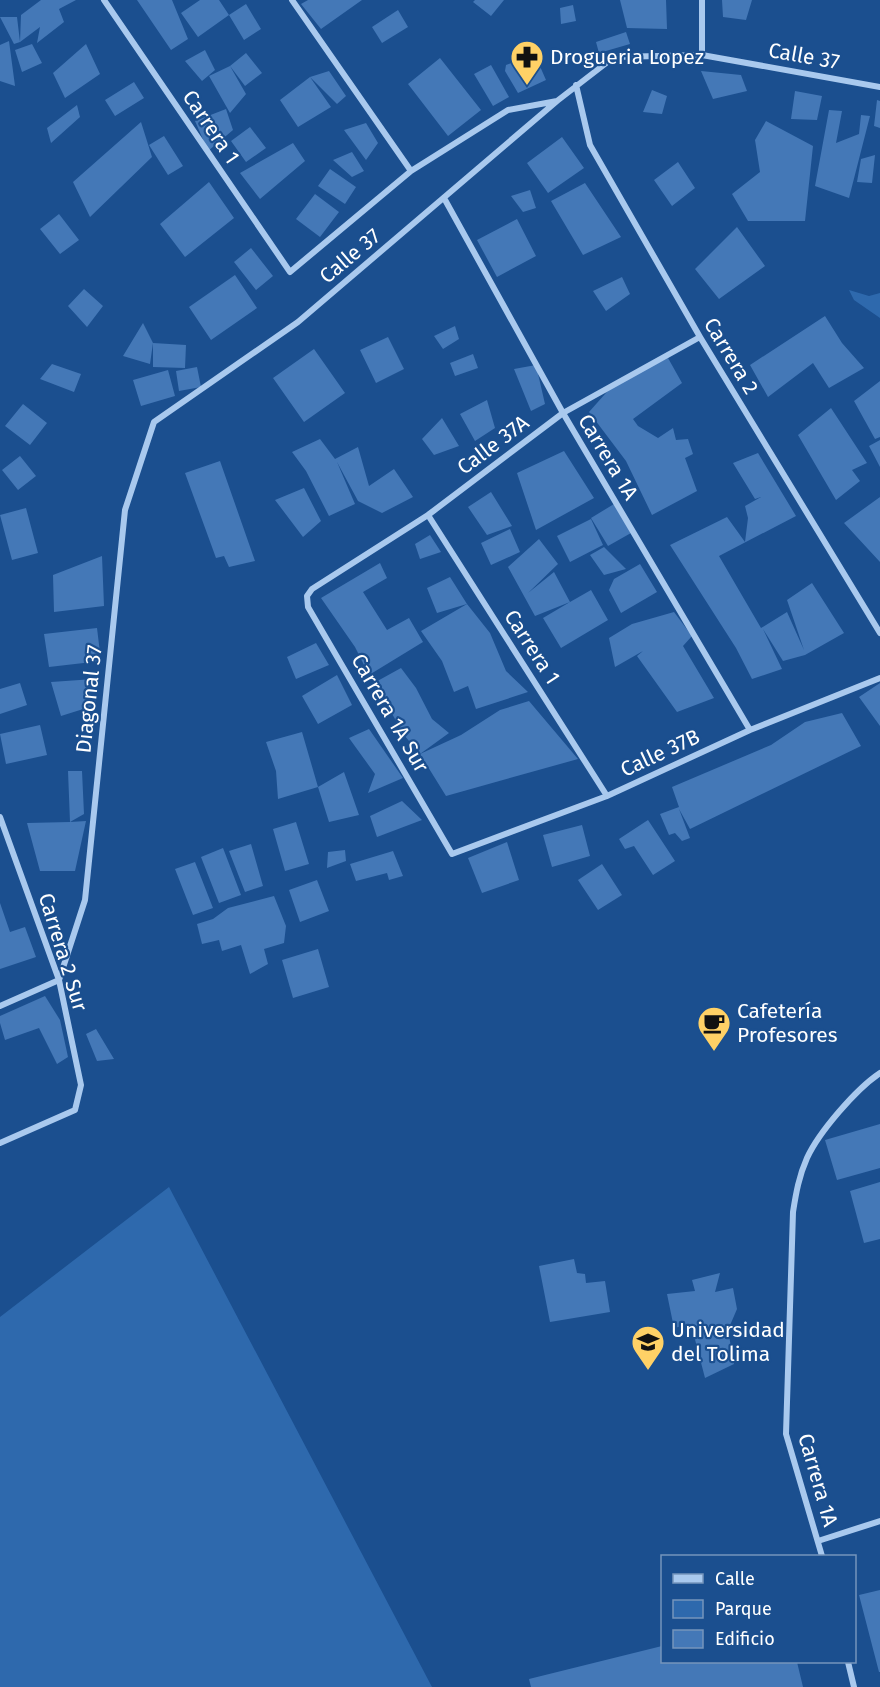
<svg xmlns="http://www.w3.org/2000/svg" width="880" height="1687" font-family="'Fira Sans',sans-serif">
  <rect width="100%" height="100%" fill="#1b4f8f"/>
  <path fill="#2e69ad" d="M849,290L869,296L880,293V318L854,300Z
    M169,1187L432,1687H0V1317Z"/>
  <path fill="#4478b7" d="M41,0H76L59,9L64,22L37,43L40,27L20,42L21,15Z
    M137,0H172L188,39L171,50Z
    M200,0H219L229,15L246,4L261,29L244,40L229,15L198,37L181,13Z
    M308,0H362L321,29L301,4Z
    M475,0H504L491,16L473,2Z
    M620,0H666L667,29L627,28Z
    M722,0H752L746,20L723,17Z
    M573,5L576,21L561,24L560,8Z
    M398,10L408,27L382,43L372,27Z
    M0,17H17L20,42L14,44Z
    M626,32L630,44L599,53L596,42Z
    M9,41L15,86L0,81V45Z
    M32,44L42,63L22,72L15,50Z
    M86,44L100,74L65,98L53,73Z
    M205,50L215,70L202,81L185,61Z
    M246,53L262,73L245,86L230,66L246,94L230,113L209,76L230,66Z
    M535,55L546,80L518,93L505,71L506,65Z
    M440,58L481,110L448,136L408,84Z
    M491,65L509,97L493,106L474,74Z
    M329,71L346,96L337,104L310,77L331,107L298,127L280,100L310,77Z
    M701,71L741,75L747,91L713,99Z
    M134,82L144,98L115,116L105,100Z
    M652,90L667,96L662,114L643,112Z
    M795,91L822,96L817,120L791,119Z
    M877,100L880,101V128L874,126Z
    M77,105L80,117L51,143L47,128Z
    M226,109L233,130L208,151L195,121Z
    M829,110L842,111L836,143L859,134L861,115L870,116L849,198L815,186Z
    M766,121L813,146L805,221H748L732,194L760,172L755,140Z
    M141,122L152,157L90,217L73,182Z
    M366,123L378,143L366,160L344,130Z
    M250,127L266,148L246,162L231,141Z
    M164,136L183,166L168,175L149,145Z
    M562,137L584,168L548,193L527,163Z
    M293,143L305,161L260,199L240,173Z
    M352,152L364,171L352,177L333,160Z
    M875,155L872,183L857,182L861,159Z
    M678,162L695,188L672,206L654,180Z
    M330,169L356,187L345,204L318,186Z
    M209,182L234,218L185,257L160,224Z
    M585,183L621,237L583,255L551,201Z
    M530,190L536,208L523,212L511,196Z
    M315,194L339,212L320,237L296,219Z
    M59,214L79,240L60,254L40,229Z
    M517,219L536,256L497,277L477,240Z
    M737,227L765,266L719,299L695,269Z
    M251,248L273,276L256,290L234,262Z
    M235,275L257,308L211,340L189,307Z
    M622,277L630,294L606,311L593,291Z
    M84,289L103,306L87,327L68,306Z
    M825,316L842,343L864,368L829,388L813,363L768,397L750,365Z
    M143,323L153,343L186,345L185,368L153,367V343L150,364L123,356Z
    M455,326L459,339L443,349L434,336Z
    M388,337L404,369L376,383L360,350Z
    M314,349L345,393L304,422L273,378Z
    M473,354L478,368L455,376L450,363Z
    M668,358L682,383L633,419L638,426L658,438L673,428L676,440L688,439L693,454L685,458L697,491L652,515L626,461L589,412L613,385Z
    M52,364L81,374L74,392L40,379Z
    M536,365L545,404L531,411L514,369Z
    M197,367L201,387L179,391L176,371Z
    M168,370L175,396L141,406L133,380Z
    M880,381V437L875,439L854,401Z
    M487,400L495,428L475,441L460,414Z
    M23,404L47,423L30,445L5,426Z
    M831,408L867,463L852,470L860,481L836,500L798,435Z
    M442,418L459,446L434,455L422,439Z
    M320,439L335,459L358,447L369,486L394,469L413,497L382,513L358,501L337,462L355,504L329,516L306,471L292,452Z
    M880,440V467L869,446Z
    M564,451L594,498L536,530L517,473Z
    M758,453L796,516L719,556L761,628L787,612L804,650L787,600L812,583L844,633L805,655L783,661L763,629L782,669L752,679L736,648L670,545L727,517L745,542L748,518L745,506L761,497L755,499L733,463Z
    M20,456L36,476L18,490L2,470Z
    M220,461L255,561L229,567L224,556L216,558L185,473Z
    M304,488L321,521L303,537L275,500Z
    M491,492L512,526L487,535L468,507Z
    M880,497V562L844,523Z
    M614,504L631,533L608,546L591,518Z
    M26,508L38,553L12,560L0,515Z
    M591,519L603,545L570,562L557,536Z
    M510,529L520,552L491,565L481,543Z
    M430,535L441,552L420,559L415,544Z
    M539,539L558,564L528,593L554,572L570,602L591,590L608,620L561,648L543,618L570,602L535,616L508,567Z
    M604,547L626,569L604,575L590,555Z
    M102,556L104,606L54,612L53,575Z
    M380,563L387,578L363,592L387,630L409,618L423,642L369,675L355,647L321,598Z
    M640,564L657,592L621,613L609,590L614,579Z
    M450,577L467,604L437,613L427,588Z
    M467,604L490,633L506,671L528,692L476,709L468,686L454,692L442,661L421,631Z
    M674,612L692,636L683,646L714,698L677,712L637,656L643,651L615,667L609,638L632,624Z
    M97,628L101,661L49,667L44,634Z
    M316,643L329,665L296,679L287,657Z
    M401,668L416,688L432,719L449,733L420,754L404,735L386,703L372,684Z
    M337,675L352,705L318,724L302,696Z
    M94,679L96,705L61,716L51,682Z
    M20,683L27,705L0,714V689Z
    M880,683V726L859,697Z
    M529,701L578,759L446,796L420,754L461,735L500,710Z
    M842,713L861,746L690,829L679,809L690,838L682,841L675,833L669,835L660,814L679,807L672,787L771,745L805,722Z
    M40,725L47,755L6,764L0,734Z
    M369,729L403,778L368,793L375,774L349,738Z
    M302,732L318,787L344,772L359,815L329,822L318,787L278,799L276,771L266,742Z
    M68,771H82L84,814L70,822L86,821L75,871H40L27,823L70,822Z
    M402,801L422,820L377,837L370,816Z
    M648,820L675,861L653,875L634,846L625,849L619,839Z
    M296,822L309,864L285,871L273,829Z
    M582,825L590,856L552,867L543,835Z
    M507,842L519,880L482,893L468,858Z
    M251,844L263,886L245,892L229,851Z
    M223,848L241,895L219,903L201,857Z
    M345,850L346,861L327,868L328,852Z
    M393,851L403,876L389,880L387,873L356,881L350,864Z
    M195,862L213,908L193,915L175,869Z
    M602,864L622,895L598,910L578,880Z
    M317,880L329,911L300,922L289,890Z
    M274,896L286,926L284,943L264,949L268,964L250,974L241,945L222,951L219,940L202,944L197,924L213,919L228,908Z
    M0,903L10,932L25,927L36,957L0,969Z
    M318,949L329,987L293,998L282,960Z
    M45,996L60,1020L68,1057L57,1064L39,1028L5,1040L0,1023V1016Z
    M96,1029L114,1059L97,1061L86,1034Z
    M880,1124V1168L837,1180L825,1140Z
    M880,1182V1239L864,1243L850,1191Z
    M574,1259L577,1273L585,1274L586,1283L605,1281L610,1312L550,1322L539,1266Z
    M720,1273L715,1292L733,1288L737,1309L728,1330L734,1364L705,1378L691,1324L674,1328L667,1294L695,1291L692,1280Z
    M880,1590V1672H879L859,1595Z
    M662,1646L663,1662H797L803,1687H531L529,1679Z"/>
  <g fill="none" stroke-linecap="round" stroke-linejoin="round">
    <path stroke="#a9c9ee" stroke-width="6" d="M104,0L290,272L411,171L508,110L557,101
      M292,0L411,171
      M702,55V0
      M576,85L590,145L700,337L880,633
      M444,198L563,413L750,730
      M700,337L563,413L428,515L312,589L307,596L308,607L452,854L607,796L750,730L880,678
      M428,515L607,796
      M0,817L59,980L81,1085L75,1110L0,1143
      M0,1006L59,980L85,900L125,510L154,422L298,322L557,101L614,57L702,55L880,87
      M818,1541L880,1521
      M822,1556L786,1434L793,1212C796,1193 799,1176 807,1158C819,1132 856,1089 880,1073
      M848,1662L854,1687"/>
  </g>
  <defs>
    <symbol id="pharmacy-pin" viewBox="-11 -11 22 30"><path d="M0 17L-7.5 6A9.5 9.5 0 1 1 7.5 6Z" fill="#ffd166" stroke="#1b4f8f"/><path d="M-2-6h4v4h4v4h-4v4h-4v-4h-4v-4h4Z" fill="#111"/></symbol>
    <symbol id="cafe-pin" viewBox="-11 -11 22 30"><path d="M0 17L-7.5 6A9.5 9.5 0 1 1 7.5 6Z" fill="#ffd166" stroke="#1b4f8f"/><path d="M-5.5-4.5H6V0H3Q3 3.5 0 3.5H-2.5Q-5.5 3.5-5.5 0ZM3-3.2v2h1.7v-2ZM-6 4.5H4V6H-6Z" fill="#111"/></symbol>
    <symbol id="university-pin" viewBox="-11 -11 22 30"><path d="M0 17L-7.5 6A9.5 9.5 0 1 1 7.5 6Z" fill="#ffd166" stroke="#1b4f8f"/><path d="M0-5L7-2L0 1L-7-2ZM-4 1L0 2.5L4 1V4Q0 6-4 4Z" fill="#111"/></symbol>
  </defs>
  <g fill-rule="evenodd">
    <use href="#pharmacy-pin" x="508" y="38" width="38" height="52"/>
    <use href="#cafe-pin" x="695" y="1004" width="38" height="52"/>
    <use href="#university-pin" x="629" y="1323" width="38" height="52"/>
  </g>
  <g text-anchor="middle" stroke-width="4.5" stroke-linejoin="round" paint-order="stroke">
    <g font-size="21" fill="#fff" stroke="#1b4f8f">
      <text transform="translate(804 56) rotate(10)" y="7">Calle 37</text>
      <text transform="translate(211 127) rotate(56)" y="7">Carrera 1</text>
      <text transform="translate(350 256) rotate(-40)" y="7">Calle 37</text>
      <text transform="translate(731 356) rotate(59)" y="7">Carrera 2</text>
      <text transform="translate(493 445) rotate(-37)" y="7">Calle 37A</text>
      <text transform="translate(608 457) rotate(59)" y="7">Carrera 1A</text>
      <text transform="translate(532 647) rotate(57)" y="7">Carrera 1</text>
      <text transform="translate(89 699) rotate(-84)" y="7">Diagonal 37</text>
      <text transform="translate(390 713) rotate(60)" y="7">Carrera 1A Sur</text>
      <text transform="translate(660 753) rotate(-25)" y="7">Calle 37B</text>
      <text transform="translate(63 952) rotate(73)" y="7">Carrera 2 Sur</text>
      <text transform="translate(818 1480) rotate(74)" y="7">Carrera 1A</text>
    </g>
    <g font-size="21" fill="#fff" stroke="#1b4f8f" text-anchor="start">
      <text x="550" y="64">Drogueria Lopez</text>
      <text x="737" y="1018">Cafetería<tspan x="737" dy="24">Profesores</tspan></text>
      <text x="671" y="1337">Universidad<tspan x="671" dy="24">del Tolima</tspan></text>
    </g>
  </g>
  <rect x="661" y="1555" width="195" height="108" fill="#1b4f8f" stroke="#7695bc" stroke-width="1.5"/>
  <rect x="673" y="1574" width="30" height="9" fill="#a9c9ee" stroke="#7695bc" stroke-width="1.5"/>
  <text x="715" y="1585" font-size="18" fill="#ffffff">Calle</text>
  <rect x="673" y="1600" width="30" height="18" fill="#2e69ad" stroke="#7695bc" stroke-width="1.5"/>
  <text x="715" y="1615" font-size="18" fill="#ffffff">Parque</text>
  <rect x="673" y="1630" width="30" height="18" fill="#4478b7" stroke="#7695bc" stroke-width="1.5"/>
  <text x="715" y="1645" font-size="18" fill="#ffffff">Edificio</text>
</svg>
